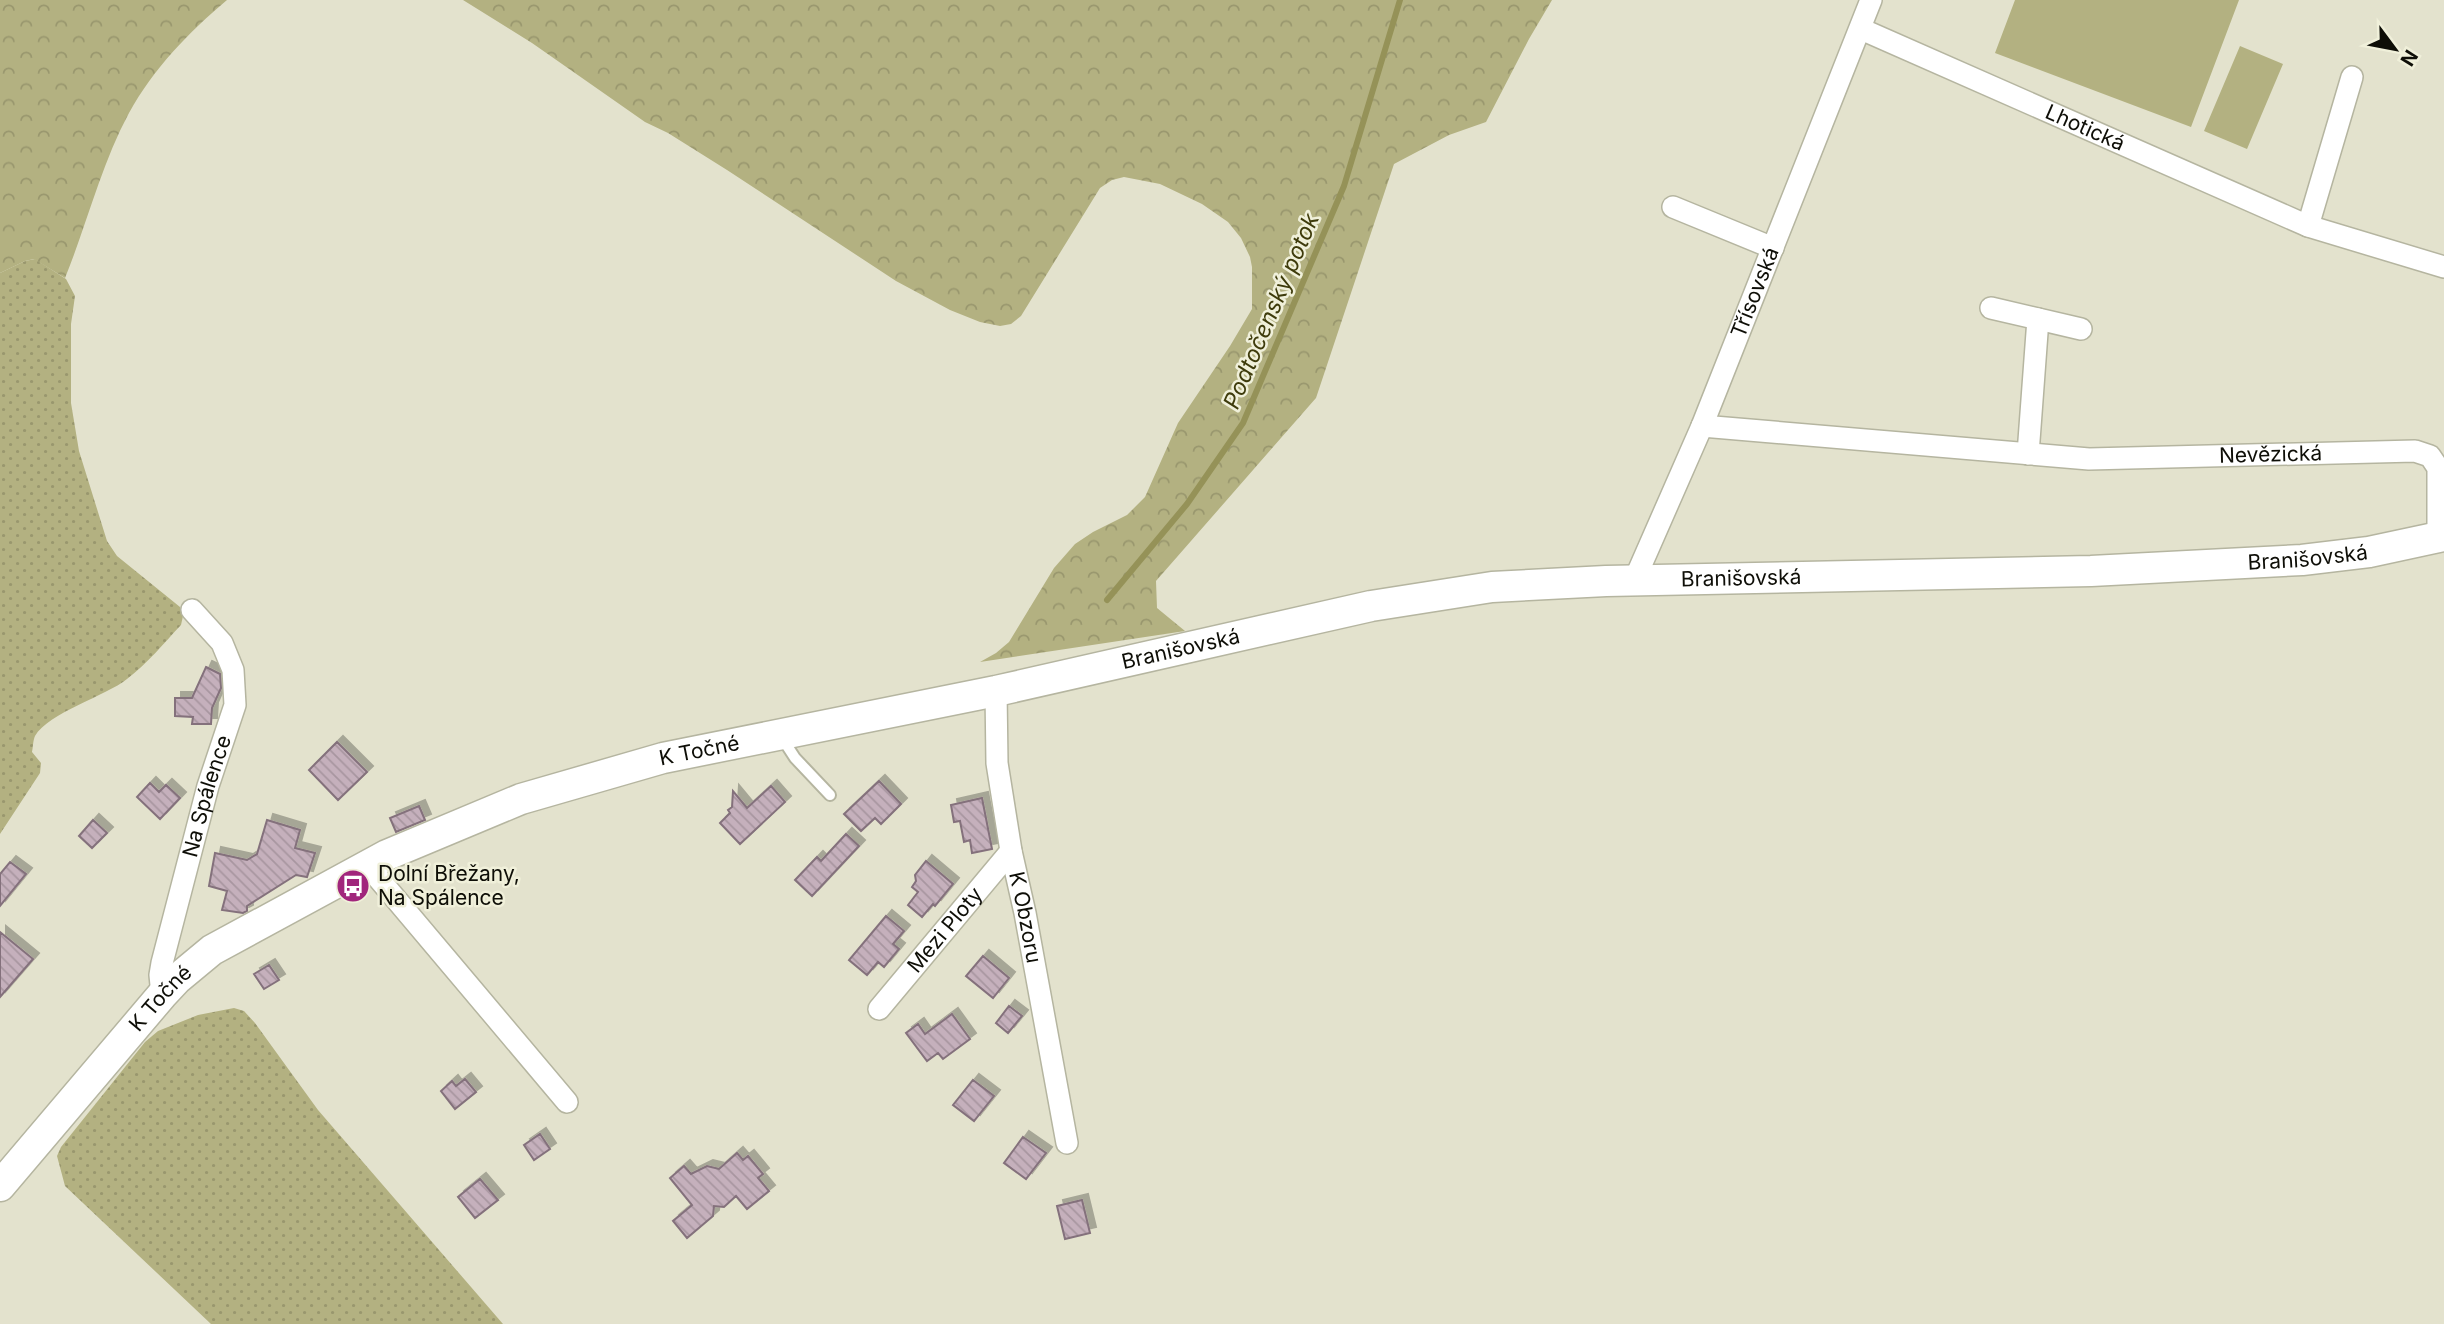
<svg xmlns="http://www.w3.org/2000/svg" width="2444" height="1324" font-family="Inter,sans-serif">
  <defs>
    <pattern id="green-dots" width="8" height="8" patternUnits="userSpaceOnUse" patternTransform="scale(1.75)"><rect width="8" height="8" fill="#b3b181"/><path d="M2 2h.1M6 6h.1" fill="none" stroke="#99976e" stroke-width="1.8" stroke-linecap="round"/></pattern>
    <pattern id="forest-crowns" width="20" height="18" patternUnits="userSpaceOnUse" patternTransform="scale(1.75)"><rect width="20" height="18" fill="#b3b181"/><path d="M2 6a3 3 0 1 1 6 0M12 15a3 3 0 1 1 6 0" fill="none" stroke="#99976e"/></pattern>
    <pattern id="building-back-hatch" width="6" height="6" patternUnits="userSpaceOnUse" patternTransform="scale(1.75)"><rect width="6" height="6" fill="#c5b0bc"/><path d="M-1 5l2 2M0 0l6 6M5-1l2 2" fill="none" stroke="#a896a0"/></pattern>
    <filter id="shadow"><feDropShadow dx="6" dy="-6" stdDeviation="0" flood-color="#0004"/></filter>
  </defs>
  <rect width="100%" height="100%" fill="#e3e2cd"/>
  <path fill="url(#green-dots)" d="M35,259L66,279L75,296L71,324V403L79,451L107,541L117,556L180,607L183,616L181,625C164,643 147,664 127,679C106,696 48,713 35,736C33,740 33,748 32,752L41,763L40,773L0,834V273L25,261Z
    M234,1008L244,1011L255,1023L318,1110L503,1324H211L65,1186L57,1156L61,1147L145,1042L158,1031L198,1015Z"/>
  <path fill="url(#forest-crowns)" d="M0,0H227C188,33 154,68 129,113C101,165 87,224 65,278L34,259L25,261L0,273Z
    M463,0H1552L1529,39L1486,122L1449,135L1394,164L1316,398L1156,581L1157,608L1185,631L980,662L996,653L1009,642L1054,568L1075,544L1093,532L1127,515L1145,497L1178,423L1230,346L1252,309V267L1250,257L1241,238L1228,222L1202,204L1160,184L1124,177L1112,180L1100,188L1021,316L1011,324L1000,326L980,322L950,310L896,281L727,170L668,133L645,122L532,43Z"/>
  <path fill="#b3b181" d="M2015,0H2239L2191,127L1995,53Z
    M2240,46L2283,64L2247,149L2204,131Z"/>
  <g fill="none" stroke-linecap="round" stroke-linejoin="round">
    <path stroke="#959258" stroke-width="6" d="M1107,600L1187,504L1243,423L1344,186L1400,0"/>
  </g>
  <path fill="url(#building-back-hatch)" stroke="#84717c" stroke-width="2" filter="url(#shadow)" d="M206,667L220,674L221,688L212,708L211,724H192L193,717L175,716V698H192Z
    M337,742L367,772L338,800L309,770Z
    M879,781L901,804L881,824L875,818L861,831L844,814Z
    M150,783L159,792L166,785L180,798L160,819L137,797Z
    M771,786L785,802L740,844L720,823L730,813L728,810L732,807L733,791L747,808Z
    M982,798L992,849L972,853L970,840L964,842L960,821L954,822L951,805Z
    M419,806L425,820L396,832L390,818Z
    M93,820L107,833L92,848L79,836Z
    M267,820L300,830L295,848L315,853L307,877L296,875L247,906V911L243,913L222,910L227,891L209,886L215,853L247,860L257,854Z
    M846,834L859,846L812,896L795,880L817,857L821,861Z
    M926,861L953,884L935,906L933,904L922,917L908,905L918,892L912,887L916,881L915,875Z
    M10,862L26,874L0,906V874Z
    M886,916L904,931L893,944L899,949L884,967L878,962L867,975L849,960Z
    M0,932L33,959L0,997Z
    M983,956L1009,978L993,998L966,976Z
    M269,965L279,980L264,989L254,974Z
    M1009,1006L1022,1016L1008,1033L996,1023Z
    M952,1014L970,1039L943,1059L938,1053L927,1061L906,1033L918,1024L925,1034Z
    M465,1079L476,1092L455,1109L441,1091L452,1081L456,1086Z
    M973,1080L994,1096L974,1121L953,1105Z
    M540,1134L550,1149L534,1160L524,1145Z
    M1023,1137L1046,1153L1026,1179L1004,1163Z
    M737,1153L743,1160L748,1156L763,1174L758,1178L769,1191L747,1209L736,1196L724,1207L714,1206L713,1216L687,1238L673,1221L692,1205L670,1178L684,1166L691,1174L707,1166L719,1169Z
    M480,1179L498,1200L475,1218L458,1197Z
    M1082,1200L1090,1233L1065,1239L1057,1206Z"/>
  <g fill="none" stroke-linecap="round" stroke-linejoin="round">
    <defs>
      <path id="lane" d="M782,738L795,758L830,795"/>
      <g id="street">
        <path id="s1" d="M1861,29L2308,226L2444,267"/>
        <path d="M1673,207L1773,248"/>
        <path d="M2308,226L2352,77"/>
        <path d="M1991,308L2081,329"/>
        <path id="s2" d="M1702,426L2089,459L2415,451L2430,456L2438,468V537"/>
        <path d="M2028,454L2038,319"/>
        <path id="s3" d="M1634,581L1702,426L1871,0"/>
        <path id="s4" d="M996,691L997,763L1011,851L1025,913L1067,1143"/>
        <path d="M368,866L567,1102"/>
        <path id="s5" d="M162,995L160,975L162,963L208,786L235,705L233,670L222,643L192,610"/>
        <path id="s6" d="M879,1009L1011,851"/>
      </g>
      <g id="secondary">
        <path id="s7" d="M0,1186L162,995L177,979L212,950L387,855L521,799L663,758L996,691L1371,606L1492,587L1606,581L2091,571L2302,560L2369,552L2444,536"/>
      </g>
    </defs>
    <use href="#lane" stroke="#b5b5a0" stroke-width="14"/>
    <use href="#street" stroke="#b5b5a0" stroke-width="24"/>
    <use href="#secondary" stroke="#b5b5a0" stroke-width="33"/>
    <use href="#lane" stroke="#fff" stroke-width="10"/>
    <use href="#street" stroke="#fff" stroke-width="21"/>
    <use href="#secondary" stroke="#fff" stroke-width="30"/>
  </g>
  <defs>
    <symbol id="bus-disc" viewBox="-11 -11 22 22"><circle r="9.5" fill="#a1267c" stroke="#f0f0da"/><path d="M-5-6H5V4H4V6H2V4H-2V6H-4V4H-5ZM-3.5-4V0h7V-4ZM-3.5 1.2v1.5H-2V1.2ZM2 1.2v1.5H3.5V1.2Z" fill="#fff"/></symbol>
  </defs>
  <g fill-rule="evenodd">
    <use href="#bus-disc" x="334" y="867" width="38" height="38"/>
  </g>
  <g text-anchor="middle" stroke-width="5" stroke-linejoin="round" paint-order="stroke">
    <g font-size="21" fill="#0e0e07" stroke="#f0f0da">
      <text dy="7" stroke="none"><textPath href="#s1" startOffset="245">Lhotická</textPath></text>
      <text dy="7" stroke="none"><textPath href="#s3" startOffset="313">Třísovská</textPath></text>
      <text dy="7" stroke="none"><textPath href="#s2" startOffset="570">Nevězická</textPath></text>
      <text dy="7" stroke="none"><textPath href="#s7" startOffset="2473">Branišovská</textPath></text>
      <text dy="7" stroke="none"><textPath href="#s7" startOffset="1906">Branišovská</textPath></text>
      <text dy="7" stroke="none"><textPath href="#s7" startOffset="1339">Branišovská</textPath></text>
      <text dy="7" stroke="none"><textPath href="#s7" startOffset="847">K Točné</textPath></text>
      <text dy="7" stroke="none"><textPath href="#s5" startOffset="205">Na Spálence</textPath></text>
      <text dy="7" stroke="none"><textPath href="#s4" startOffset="229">K Obzoru</textPath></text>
      <text dy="7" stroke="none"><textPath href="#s6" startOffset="103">Mezi Ploty</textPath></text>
      <text dy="7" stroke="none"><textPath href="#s7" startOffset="247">K Točné</textPath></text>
    </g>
    <g font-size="21" fill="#0e0e07" stroke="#f0f0da" text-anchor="start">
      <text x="378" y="881">Dolní Břežany,<tspan x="378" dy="24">Na Spálence</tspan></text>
    </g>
    <g font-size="23" font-style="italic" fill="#3e3b0b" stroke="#f0f0da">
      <text transform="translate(1271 311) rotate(-67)" y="8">Podtočenský potok</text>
    </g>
  </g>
  <g transform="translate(2395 49) rotate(122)" stroke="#f0f0da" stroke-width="5" paint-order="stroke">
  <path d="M0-5L12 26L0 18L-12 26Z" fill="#0e0e07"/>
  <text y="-10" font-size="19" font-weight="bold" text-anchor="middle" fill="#0e0e07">N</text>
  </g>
</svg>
